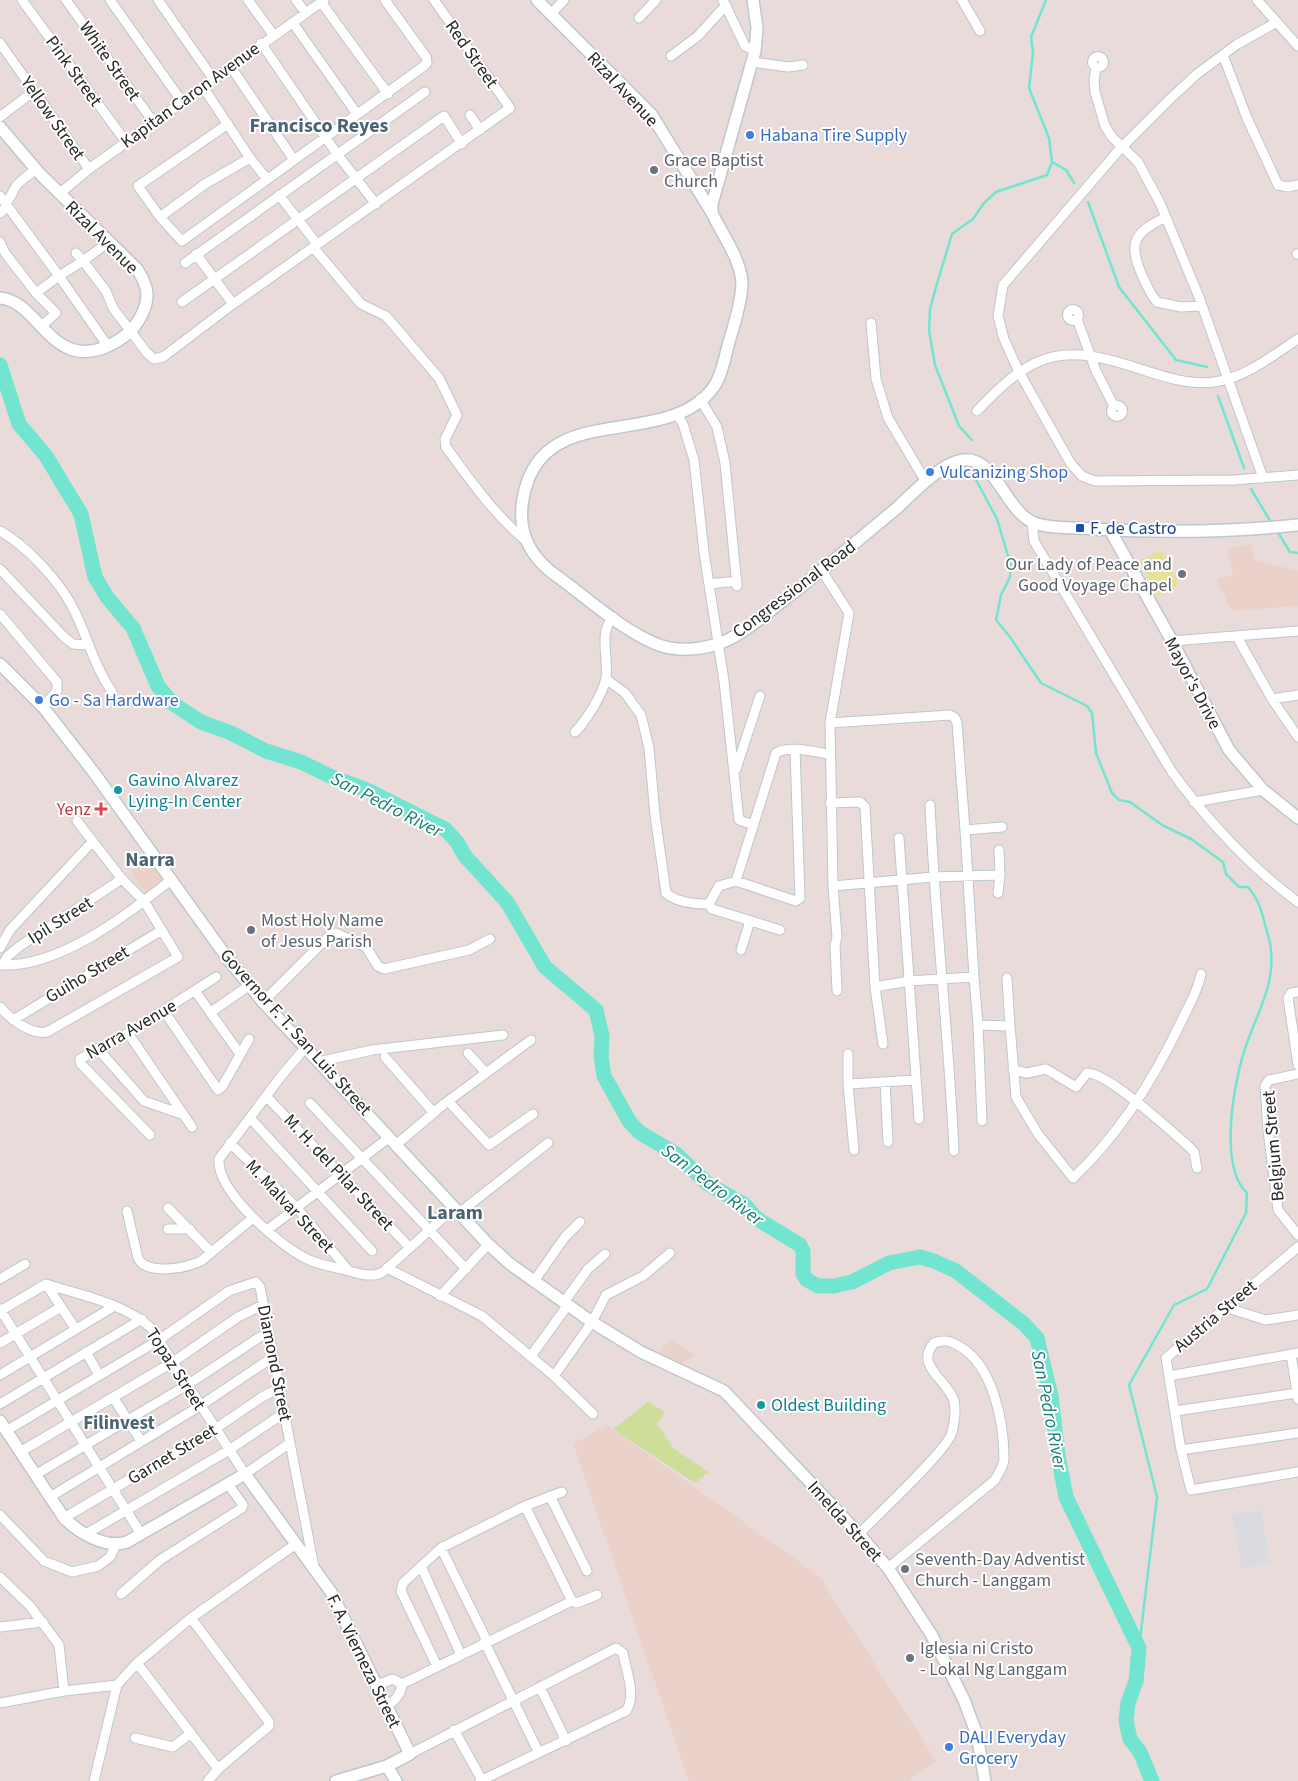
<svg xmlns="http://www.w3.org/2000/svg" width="1298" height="1781" font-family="'Source Sans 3',sans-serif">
  <rect width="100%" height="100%" fill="#e9dbd9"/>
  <path fill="#dadbe1" d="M1261,1510L1270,1563L1242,1569L1232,1515Z"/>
  <path fill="#ead1c9" d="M1250,544L1255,560L1298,571V606L1232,611L1217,580L1233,575L1227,549Z
    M150,857L166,877L146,893L131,872Z
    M670,1338L695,1355L680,1365L659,1355Z
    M607,1425L819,1576L936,1761L908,1781H689L573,1444Z"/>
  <path fill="#cedd98" d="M648,1402L665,1412L657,1424L674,1449L709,1472L695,1483L613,1429Z"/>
  <path fill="#e3e295" d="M1162,550L1179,585L1157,596L1140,561Z"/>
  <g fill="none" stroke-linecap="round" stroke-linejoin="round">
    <path stroke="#72e5d1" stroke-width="2.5" d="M1052,162L1066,170L1074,183
      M1088,202L1119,287L1176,360L1207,367
      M1218,396L1244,468
      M972,440L959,426L935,365L929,330L930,309L936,287L952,234L973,219L984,203L996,192L1047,175L1052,162L1049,138L1029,88L1033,53L1031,37L1046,0
      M974,476L997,519L1011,566L1010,577L1001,595L996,620L1010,637L1041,683L1087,706L1092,713L1096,753L1112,793L1119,800L1130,802L1162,825L1191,839L1223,862L1226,874L1239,887H1248C1259,900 1262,912 1266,928C1268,936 1271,943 1271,951C1275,984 1256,1016 1246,1046C1234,1080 1218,1166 1247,1193L1246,1213L1207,1289L1174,1305L1129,1385L1157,1497L1139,1648
      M1251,489L1272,524
      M1277,531L1290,552L1298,553"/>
    <path stroke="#72e5d1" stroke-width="15" d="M0,365L19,424L46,456L81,514L95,577L107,597L133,628L158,686L172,703L201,722L231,733L266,751L301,762L332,777L367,790L445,829L457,842L465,856L507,902L545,967L596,1010L602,1036L601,1056L604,1076L629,1121L639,1132L676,1154L708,1184L745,1205L756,1218L800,1245L803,1251V1274L807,1280L818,1286H834L852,1282L889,1263L920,1257L934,1261L956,1271L1024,1324L1037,1338L1051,1396L1058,1455L1066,1497L1139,1648L1136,1681L1128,1703L1126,1721L1130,1739L1140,1752L1152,1781"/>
    <defs>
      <path id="street" d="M22,0L126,142
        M66,0L154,123
        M110,0L183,103
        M158,0L214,80
        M248,0L274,36
        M296,0L306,13
        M723,0L745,46L755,51
        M962,0L980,31
        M1257,0L1298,46
        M321,2L388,94
        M551,14L564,0
        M639,18L656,0
        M1277,22L1236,45L1197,74L1171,98L1119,150L1003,285L998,316L1004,339L1019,372L1071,464L1082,476L1095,481L1234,480L1298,475
        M293,23L357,114
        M0,43L89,169
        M261,43L337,154L376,204
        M1223,55L1247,118L1278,185L1288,187L1298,185
        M671,56L698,36L726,5
        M1092.5 62a5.5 5.5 0 1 1 11 0a5.5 5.5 0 1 1-11 0Z
        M752,62L788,67L803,65
        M231,67L294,160
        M1096,68L1094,80L1095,92L1105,126L1112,137L1138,162L1160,203L1199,297L1263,478
        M203,87L250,158L267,179
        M470,115L480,130
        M0,117L34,91
        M228,124L138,186L160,217L182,241L424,66L427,63L426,57L385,0
        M59,194L89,169L324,0
        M279,195L317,244
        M0,196L59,276L36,293L56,313L44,324
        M0,213L7,207L6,202C13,196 12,190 17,185C22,179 30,175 35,169
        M160,217L205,184L250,158
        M1166,217C1135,232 1127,242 1142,275C1146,284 1150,294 1157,302L1181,307L1202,306
        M0,242L5,253L36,293
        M313,247L361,304L386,316L439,378L457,415L445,439L446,447C470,480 493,513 525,540
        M76,253L83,261L102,247L107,239
        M196,254L233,304
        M1297,254H1298
        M185,263L425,92
        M182,302L444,116L462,144
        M1067.5 315a5.5 5.5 0 1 1 11 0a5.5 5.5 0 1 1-11 0Z
        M1077,319L1096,371L1114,406
        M871,323L876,379L888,418L926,482
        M105,342L59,276L83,261L106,291L113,308L147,353L154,359L163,357L233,304L510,108L434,0
        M700,399L717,427L725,463L737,586
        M1111.5 411a5.5 5.5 0 1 1 11 0a5.5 5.5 0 1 1-11 0Z
        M977,411C1035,349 1063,343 1143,370C1165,377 1190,385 1214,382C1244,379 1273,355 1298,339
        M677,414L683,424L694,460L704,552L724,681L739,820L754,825
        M1032,522L1034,541L1172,772C1208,821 1249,866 1298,902
        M0,531C26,545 60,582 73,608C88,637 93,664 112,692
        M0,569L64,637L73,644L87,645
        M822,571L849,613L830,723L833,886L933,877L1000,875L999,850
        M709,584L737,581
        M0,614L57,682V691L43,707
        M1237,637L1272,699
        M1172,641L1298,631
        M606,679L625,693L641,715L649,748L655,815L666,893C677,903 695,904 709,904
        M1298,695L1272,699L1298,737
        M830,723L950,715L955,718L957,723L965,830
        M575,732C586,721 603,694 606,678C609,659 598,633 613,617
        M736,769L760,696
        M1194,802L1263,790
        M830,803L860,802L865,807L875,987L909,981L974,977L965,830L1002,827
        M930,805C935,921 949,1036 954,1151
        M899,838L919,1119
        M736,881L776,753C789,745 814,752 829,754
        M833,886L837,937L835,945L837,991
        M998,893L1000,875
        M780,930L712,909L709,904L719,886L736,881L796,901L800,898L795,750
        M0,948L10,930L93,841
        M741,950L750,921
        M0,965C59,968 127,915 171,880
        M2,965L8,956L20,946L122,879
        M974,977L978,1025L1010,1026L1016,1097L1038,1134L1073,1178C1120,1134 1154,1079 1182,1020C1189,1005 1198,991 1201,974
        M1007,978L1010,1026
        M875,987L883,1044
        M195,991L240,1054
        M1298,992L1291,993L1288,998L1298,1065
        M263,1002L329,936L336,933L366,947L378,966L384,969L469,950L490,939
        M0,1007C10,1019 31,1035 47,1032L178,957L144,901L122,879L77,821
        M164,1011L218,1090L222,1087L249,1039
        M211,1012L250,985
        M13,1020L162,930
        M978,1025L982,1121
        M128,1033L192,1127
        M305,1048L282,1075L219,1159C216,1191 279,1245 305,1258C318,1265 335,1267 349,1271C360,1274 372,1278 383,1272L454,1208
        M98,1049L144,1101L184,1115
        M468,1053L486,1073
        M848,1054V1084L854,1150
        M385,1057L434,1113
        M318,1062L372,1050L503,1035
        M1013,1070L1027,1073L1046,1069L1076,1087L1087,1073C1107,1072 1170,1130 1187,1145L1194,1152L1197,1168
        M1298,1074L1269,1080L1265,1086L1268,1130L1278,1210L1298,1235
        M885,1082L888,1142
        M848,1084L916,1080
        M267,1097L410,1248
        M448,1101L489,1145L533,1114
        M310,1103L466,1269
        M251,1119L372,1251
        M150,1135L81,1064L80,1059L128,1033L216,977
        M230,1143L297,1208L348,1270
        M396,1145L444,1104L531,1040
        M168,1208L211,1252
        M127,1211L138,1258C147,1276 186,1268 201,1261L253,1218
        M459,1213L548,1143
        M168,1229H190
        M267,1230L390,1137
        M1298,1247L1166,1358L1181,1450L1191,1490L1298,1472
        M387,1268L482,1316L554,1376L593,1414
        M0,1279L25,1264
        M534,1281L565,1237L580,1222
        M46,1284L75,1328
        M440,1296L484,1249
        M564,1302L588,1269L605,1254
        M1224,1307L1266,1320L1298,1315
        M0,1309L141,1534
        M0,1311L46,1284C80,1295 124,1303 151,1328L245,1474L290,1443
        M0,1343L61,1307
        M86,1352L99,1375
        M1291,1354L1298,1399
        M531,1356L565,1309
        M0,1375L113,1307
        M554,1376L592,1322L606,1295L643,1276L670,1253
        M1169,1376L1298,1353
        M113,1397L141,1441
        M0,1404L142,1319
        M1175,1411L1297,1393
        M6,1431L159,1340L229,1291L256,1282L260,1287L314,1567
        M1181,1450L1298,1433
        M20,1452L173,1362L238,1317L263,1305
        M35,1475L187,1385L260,1337L269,1334
        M550,1496L587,1571
        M50,1497L200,1406L273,1357
        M0,1515L44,1561L72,1572L98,1566L110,1557L116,1544
        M64,1518L215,1429L262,1397L279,1388
        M86,1534L229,1450L284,1413
        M859,1534C874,1518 950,1448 952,1432C954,1424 956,1410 954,1401C948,1380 914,1366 934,1343C944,1339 950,1341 959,1346C993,1365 1004,1422 1004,1459C1004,1466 998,1474 995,1480L888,1568
        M441,1548L485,1637V1643L539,1753
        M421,1566L461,1655
        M0,1577L30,1606L59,1645L64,1691
        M121,1594L160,1560L242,1508L243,1505L228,1484
        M572,1601L577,1603L597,1595
        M0,1627L43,1622
        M137,1663L218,1769
        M437,1666L401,1591L403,1583L441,1548L525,1506L562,1492
        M402,1684L572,1601L525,1506
        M377,1685L393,1679L402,1684
        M540,1687L566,1741
        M0,1703L64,1691L117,1685L137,1663L191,1618
        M387,1706C395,1700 401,1695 402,1684
        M454,1730L482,1780
        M135,1738L173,1747L191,1733
        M410,1754L616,1648L623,1653C626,1671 637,1696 626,1711L480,1781
        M94,1781L117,1685
        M208,1781L218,1769L269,1726V1722L191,1618L296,1544"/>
      <path id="secondary" d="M537,0L651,114L711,211
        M753,0L757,28L755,51L712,204V213C722,234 740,258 742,282C742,299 734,326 729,342C725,356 722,376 713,388C667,449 554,402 527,483C515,520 522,550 554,574C585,596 627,635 662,646C681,652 705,649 723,642C744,633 762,617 780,603C820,573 858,540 897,508C913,493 941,463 963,460C997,456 1005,514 1037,524C1055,529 1074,527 1092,529C1160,533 1230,532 1298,525
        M0,127L40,174L137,269C146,283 151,295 143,312C137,326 126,337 112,344C52,375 40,301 0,298
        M1110,530L1172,641L1229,750L1263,790L1298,818
        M0,664L43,707L95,774L228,959L263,1002L487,1243L510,1264L592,1322L641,1352L724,1391L859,1534L888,1568L931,1634L964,1700L977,1735L985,1781
        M0,1421L64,1518C79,1533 106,1549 127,1542L245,1474L331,1592L410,1754L387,1766L336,1781
        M387,1766L396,1781"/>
    </defs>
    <use href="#street" stroke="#bec7cd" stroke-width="11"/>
    <use href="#secondary" stroke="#bec7cd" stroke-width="14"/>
    <use href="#street" stroke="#fff" stroke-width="9"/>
    <use href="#secondary" stroke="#fff" stroke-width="11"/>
  </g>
  <g fill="#3f7fe0" stroke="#fff" stroke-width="2">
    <circle cx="750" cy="135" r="5"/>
    <circle cx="930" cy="472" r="5"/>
    <circle cx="39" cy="700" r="5"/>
    <circle cx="949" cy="1747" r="5"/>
  </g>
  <g fill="#6b7280" stroke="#fff" stroke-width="2">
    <circle cx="654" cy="170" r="5"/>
    <circle cx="1182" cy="574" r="5"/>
    <circle cx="251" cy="930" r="5"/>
    <circle cx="905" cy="1569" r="5"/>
    <circle cx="910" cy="1658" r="5"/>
  </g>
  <rect fill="#1a4fb4" stroke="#fff" stroke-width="2" x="1075" y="523" width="10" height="10" rx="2.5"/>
  <g fill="#0f9aa8" stroke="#fff" stroke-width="2">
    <circle cx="118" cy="790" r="5"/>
    <circle cx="761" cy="1405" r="5"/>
  </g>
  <path fill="#e0444e" stroke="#fff" stroke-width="2" d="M98.5 801.5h5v5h5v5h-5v5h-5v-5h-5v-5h5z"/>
  <g text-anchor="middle" stroke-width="4" stroke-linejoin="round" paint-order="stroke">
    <g font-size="18" fill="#272727" stroke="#fff">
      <text transform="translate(472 54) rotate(55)" y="6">Red Street</text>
      <text transform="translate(110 61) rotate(55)" y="6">White Street</text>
      <text transform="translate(74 71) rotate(54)" y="6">Pink Street</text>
      <text transform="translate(623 89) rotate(47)" y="6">Rizal Avenue</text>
      <text transform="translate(190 95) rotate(-36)" y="6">Kapitan Caron Avenue</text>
      <text transform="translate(53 118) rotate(55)" y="6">Yellow Street</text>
      <text transform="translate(102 237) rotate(45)" y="6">Rizal Avenue</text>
      <text transform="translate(794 589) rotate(-37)" y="6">Congressional Road</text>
      <text transform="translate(1193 683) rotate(62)" y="6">Mayor's Drive</text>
      <text transform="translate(60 920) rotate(-32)" y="6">Ipil Street</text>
      <text transform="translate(87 974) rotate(-31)" y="6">Guiho Street</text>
      <text transform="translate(131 1029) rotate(-30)" y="6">Narra Avenue</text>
      <text transform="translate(296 1032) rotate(48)" y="6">Governor F. T. San Luis Street</text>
      <text transform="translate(1273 1146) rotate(-95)" y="6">Belgium Street</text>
      <text transform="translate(339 1172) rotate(47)" y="6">M. H. del Pilar Street</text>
      <text transform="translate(290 1206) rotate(47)" y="6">M. Malvar Street</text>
      <text transform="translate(1215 1316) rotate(-40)" y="6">Austria Street</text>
      <text transform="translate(275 1363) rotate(79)" y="6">Diamond Street</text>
      <text transform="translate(176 1369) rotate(57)" y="6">Topaz Street</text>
      <text transform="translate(172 1454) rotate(-31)" y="6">Garnet Street</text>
      <text transform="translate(845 1521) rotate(48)" y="6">Imelda Street</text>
      <text transform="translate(364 1661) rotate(64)" y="6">F. A. Vierneza Street</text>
    </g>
    <g font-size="18" fill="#366cbe" stroke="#fff" text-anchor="start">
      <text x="760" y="141">Habana Tire Supply</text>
      <text x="940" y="478">Vulcanizing Shop</text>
      <text x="49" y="706">Go - Sa Hardware</text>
      <text x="959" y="1743">DALI Everyday<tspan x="959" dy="21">Grocery</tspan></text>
    </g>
    <g font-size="18" fill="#5b616d" stroke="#fff" text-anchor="start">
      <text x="664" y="166">Grace Baptist<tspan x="664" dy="21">Church</tspan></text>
      <text x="1172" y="570" text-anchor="end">Our Lady of Peace and<tspan x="1172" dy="21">Good Voyage Chapel</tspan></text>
      <text x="261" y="926">Most Holy Name<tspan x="261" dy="21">of Jesus Parish</tspan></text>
      <text x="915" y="1565">Seventh-Day Adventist<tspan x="915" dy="21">Church - Langgam</tspan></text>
      <text x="920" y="1654">Iglesia ni Cristo<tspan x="920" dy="21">- Lokal Ng Langgam</tspan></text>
    </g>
    <g font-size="18" fill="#164399" stroke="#fff" text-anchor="start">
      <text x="1090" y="534">F. de Castro</text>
    </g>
    <g font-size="18" fill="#0d838f" stroke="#fff" text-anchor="start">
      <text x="128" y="786">Gavino Alvarez<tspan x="128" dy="21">Lying-In Center</tspan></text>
      <text x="771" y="1411">Oldest Building</text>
    </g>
    <g font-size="18" fill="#be3a42" stroke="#fff" text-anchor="end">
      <text x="91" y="815">Yenz</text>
    </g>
    <g font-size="19" font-style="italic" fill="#168076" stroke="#fff">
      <text transform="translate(387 804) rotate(27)" y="7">San Pedro River</text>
      <text transform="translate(713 1184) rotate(37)" y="7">San Pedro River</text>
      <text transform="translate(1050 1410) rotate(79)" y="7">San Pedro River</text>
    </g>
    <g font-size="19" font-weight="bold" fill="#4b6474" stroke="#fff">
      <text x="119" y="1429">Filinvest</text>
    </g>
    <g font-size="20" font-weight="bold" fill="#4b6474" stroke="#fff">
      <text x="319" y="132">Francisco Reyes</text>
      <text x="150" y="866">Narra</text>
      <text x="455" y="1219">Laram</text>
    </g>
  </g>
</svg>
